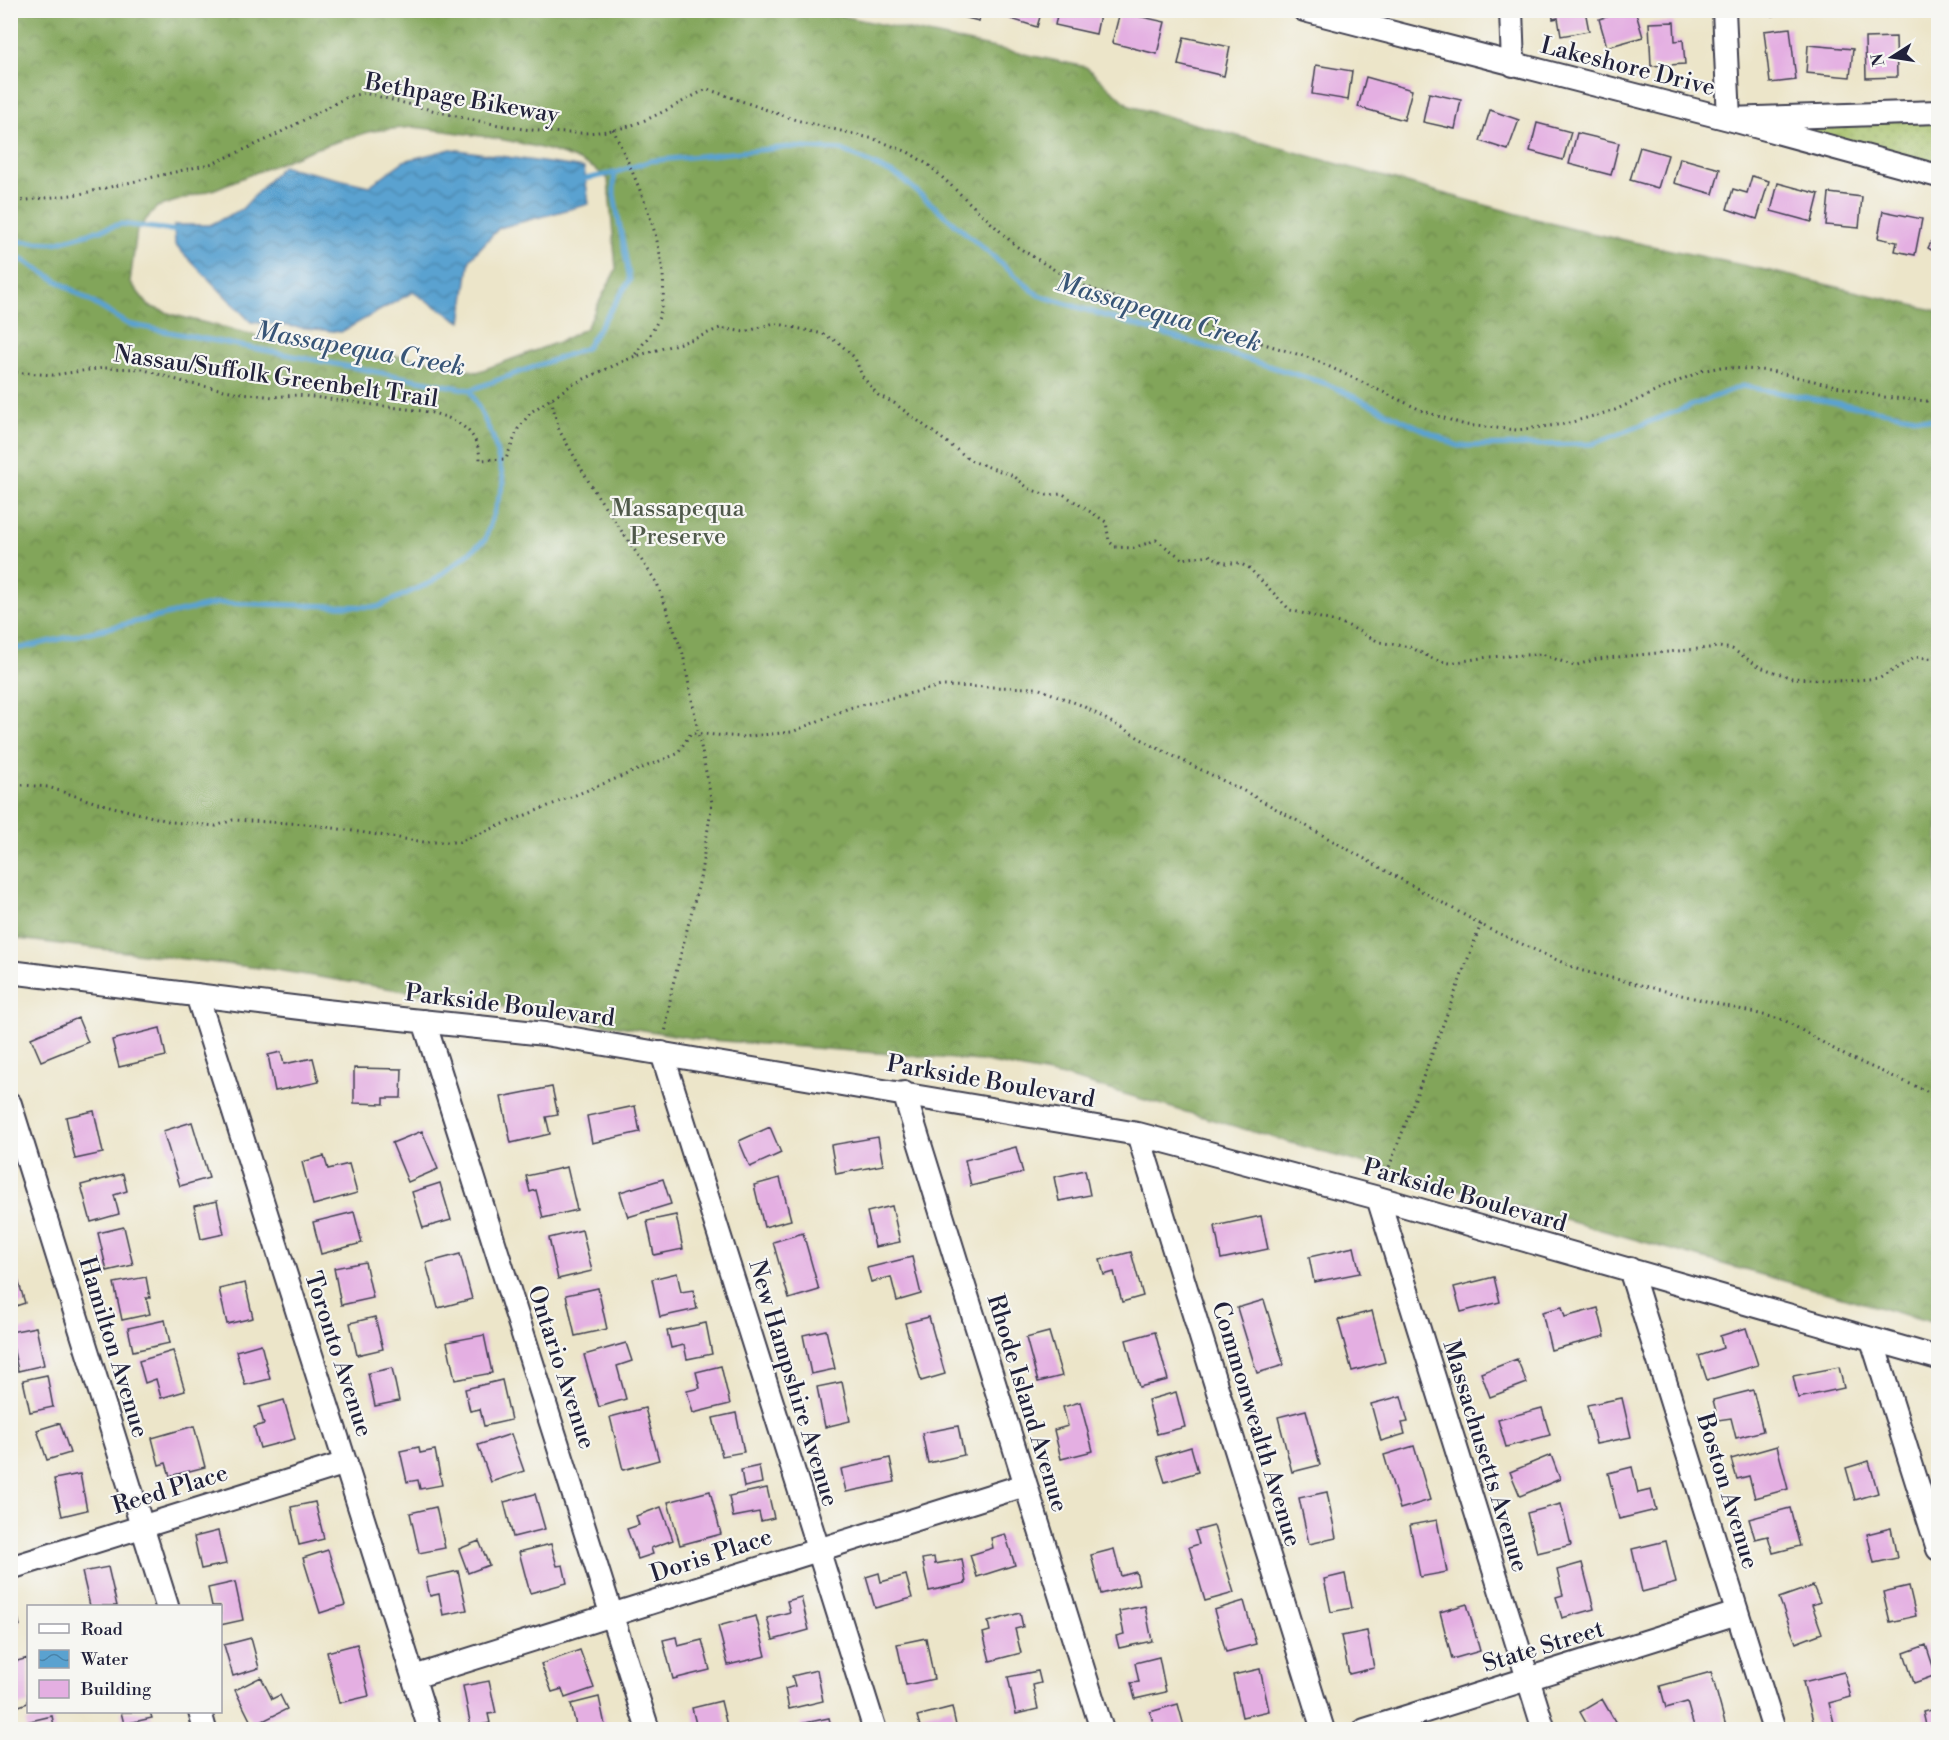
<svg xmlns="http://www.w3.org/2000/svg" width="1949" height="1740" font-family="'Libre Bodoni',serif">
  <defs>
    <pattern id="grass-dots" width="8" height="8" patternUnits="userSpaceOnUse" patternTransform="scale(1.5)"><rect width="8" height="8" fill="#a3be65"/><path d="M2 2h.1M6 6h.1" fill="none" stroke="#849a54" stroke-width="1.8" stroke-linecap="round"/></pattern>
    <pattern id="forest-crowns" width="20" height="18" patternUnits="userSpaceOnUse" patternTransform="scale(1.5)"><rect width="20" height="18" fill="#82a55a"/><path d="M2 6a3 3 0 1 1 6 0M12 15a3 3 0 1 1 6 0" fill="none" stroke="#6a864c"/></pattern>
    <pattern id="water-waves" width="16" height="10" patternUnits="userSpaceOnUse" patternTransform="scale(1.5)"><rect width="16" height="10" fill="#5aa2d0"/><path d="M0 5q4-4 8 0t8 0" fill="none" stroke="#4a84aa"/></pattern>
  </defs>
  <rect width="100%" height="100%" fill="#f6f6f2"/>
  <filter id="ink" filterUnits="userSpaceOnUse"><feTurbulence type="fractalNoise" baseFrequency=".0167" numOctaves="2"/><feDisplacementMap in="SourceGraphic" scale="12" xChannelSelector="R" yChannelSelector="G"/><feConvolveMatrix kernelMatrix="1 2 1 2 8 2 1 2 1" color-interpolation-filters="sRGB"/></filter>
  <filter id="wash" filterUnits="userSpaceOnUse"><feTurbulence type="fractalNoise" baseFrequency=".008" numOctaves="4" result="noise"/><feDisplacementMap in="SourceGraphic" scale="24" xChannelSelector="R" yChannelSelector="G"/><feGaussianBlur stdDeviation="1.35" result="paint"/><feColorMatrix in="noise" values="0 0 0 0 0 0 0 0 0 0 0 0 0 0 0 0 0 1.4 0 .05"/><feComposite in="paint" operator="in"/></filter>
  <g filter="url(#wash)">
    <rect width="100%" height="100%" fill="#ece5c9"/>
    <path fill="url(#grass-dots)" stroke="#627050" stroke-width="1.5" d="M1938,111V176L1729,119Z"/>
    <path fill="url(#forest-crowns)" stroke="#52644a" stroke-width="1.5" fill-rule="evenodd" d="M11,10L818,11L1086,67L1130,106L1572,229L1770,271L1938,311V1324L1329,1154L1070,1078L981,1061L698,1039L276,970L11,938ZM414,127C463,133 575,145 608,179L616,269L586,328L561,341L477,372L438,362L258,336L174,315L149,306L130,282L137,230L157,207L215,189L314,149L372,131Z"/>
    <path fill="url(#water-waves)" stroke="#3e6286" stroke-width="1.5" d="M451,149L584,168L589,204L499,228L470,259L461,322L413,292L341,332L251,322L175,245L174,225H210L242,209L282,166L369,186L404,161Z"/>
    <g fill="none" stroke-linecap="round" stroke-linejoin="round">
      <path stroke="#5aa2d0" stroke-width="5" d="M580,180L614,173
        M10,241L55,243L121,224L180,231
        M10,252L128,324L470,390L586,348L630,280L614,195V173L650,161L789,147L842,150L900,177L1038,295L1327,384L1458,446L1592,444L1742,386L1938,421
        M10,648H21L218,603L377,607L432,582L485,540L504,482L493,437L470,390"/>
    </g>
    <g id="blocks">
      <path fill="#e4afe2" d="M935,10H981L979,21Z
        M996,10H1042L1037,27L995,14Z
        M1058,10H1101L1096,34L1055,25Z
        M1552,10H1585L1589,31L1561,36L1558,18L1553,19Z
        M1630,10H1635L1643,37L1607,47L1599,19Z
        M1770,10H1794V12L1772,16Z
        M1120,12L1165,22L1157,54L1112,43Z
        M1674,22L1675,41L1683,40L1685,64L1651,66L1649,23Z
        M1790,28L1796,80L1770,83L1764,31Z
        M1184,37L1230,47L1224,76L1178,65Z
        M1896,37L1897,77L1866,78L1865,38Z
        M1808,45L1853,49L1850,77L1806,73Z
        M1316,65L1352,71L1348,100L1312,94Z
        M1366,77L1412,90L1404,120L1358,107Z
        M1429,93L1461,100L1455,129L1423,122Z
        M1490,110L1519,120L1508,150L1480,141Z
        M1537,123L1571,132L1563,160L1530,151Z
        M1577,133L1619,143L1611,175L1569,164Z
        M1640,147L1668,155L1658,188L1630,180Z
        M1680,158L1720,169L1713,194L1674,183Z
        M1752,176L1769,181L1757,219L1727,209L1733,189L1747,193Z
        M1778,183L1819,194L1812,222L1771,211Z
        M1829,193L1862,197L1859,228L1826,225Z
        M1883,211L1922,219L1915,255L1895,251L1897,242L1878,238Z
        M1938,229V254L1928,248Z
        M78,1018L88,1042L41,1061L31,1038Z
        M160,1028L166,1056L119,1067L112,1040Z
        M281,1052L284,1064L313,1058L319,1082L275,1091L268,1055Z
        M354,1068L402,1069L401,1098H384V1104L354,1103Z
        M552,1087L558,1115L546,1117L550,1134L511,1143L501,1097Z
        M635,1106L640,1132L592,1143L587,1116Z
        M94,1111L103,1153L75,1159L66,1117Z
        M192,1122L209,1178L180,1186L163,1131Z
        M770,1127L781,1153L750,1167L739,1141Z
        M422,1131L438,1169L408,1182L392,1143Z
        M878,1137L883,1165L836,1174L831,1145Z
        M1016,1147L1023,1173L971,1186L965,1160Z
        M324,1156L328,1169L349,1164L357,1193L313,1205L302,1162Z
        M567,1167L577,1210L543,1218L536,1190L530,1192L526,1176Z
        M1085,1170L1090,1195L1059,1201L1054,1177Z
        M123,1174L127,1191L114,1195L119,1214L91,1222L81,1185Z
        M780,1178L791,1220L764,1227L754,1185Z
        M663,1179L671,1204L628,1217L620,1192Z
        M440,1183L451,1220L423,1228L412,1192Z
        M217,1201L224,1234L201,1239L194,1206Z
        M892,1206L900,1242L875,1247L867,1212Z
        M354,1212L362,1243L321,1254L313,1222Z
        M676,1215L683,1249L654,1255L647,1221Z
        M1261,1216L1268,1249L1221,1259L1215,1226Z
        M124,1227L133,1265L107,1271L98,1233Z
        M582,1230L592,1271L558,1279L549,1238Z
        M803,1233L819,1290L789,1299L773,1242Z
        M1354,1247L1360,1273L1314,1282L1309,1257Z
        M1131,1252L1143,1296L1122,1302L1114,1272L1104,1275L1100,1260Z
        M460,1254L472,1299L438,1308L426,1263Z
        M912,1257L921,1294L897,1301L891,1277L871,1282L867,1268Z
        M365,1262L373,1298L341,1305L334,1268Z
        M13,1263L25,1303L10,1308V1264Z
        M677,1273L681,1292L693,1290L697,1309L660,1317L652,1279Z
        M146,1277L150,1298H146L150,1314L122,1320L114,1283Z
        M1494,1277L1500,1302L1461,1312L1454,1287Z
        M245,1283L253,1318L227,1324L219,1289Z
        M598,1288L607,1329L575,1336L566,1295Z
        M1264,1300L1284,1365L1257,1373L1237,1308Z
        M1562,1307L1565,1317L1598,1308L1605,1336L1551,1350L1542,1312Z
        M1372,1311L1385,1362L1352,1371L1338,1320Z
        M375,1317L383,1349L357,1355L350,1323Z
        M929,1317L945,1374L921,1381L905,1323Z
        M165,1320L170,1343L133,1351L128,1328Z
        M706,1323L712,1354L687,1359L684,1345L671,1348L667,1331Z
        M36,1327L44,1365L18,1371L10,1332Z
        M1746,1328L1758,1365L1707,1380L1699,1356L1723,1348L1720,1336Z
        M826,1330L835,1369L811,1374L803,1335Z
        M1049,1332L1062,1376L1038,1382L1026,1338Z
        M1155,1332L1168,1380L1139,1387L1126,1340Z
        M484,1335L492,1373L455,1380L447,1342Z
        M626,1343L632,1361L617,1366L626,1399L599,1407L584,1355Z
        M261,1344L270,1379L245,1385L236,1351Z
        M173,1351L185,1391L161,1398L156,1379L145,1383L139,1361Z
        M1517,1359L1527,1383L1490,1397L1481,1373Z
        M721,1366L730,1404L693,1413L687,1391L700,1388L696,1372Z
        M1839,1367L1844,1388L1798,1398L1793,1376Z
        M392,1368L399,1401L375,1406L368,1373Z
        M47,1375L53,1407L30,1412L23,1380Z
        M502,1380L511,1420L484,1426L480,1409L470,1411L465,1389Z
        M842,1382L850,1421L825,1427L817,1387Z
        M1753,1390L1763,1431L1736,1438L1731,1418L1718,1420L1713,1400Z
        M1176,1392L1185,1427L1157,1434L1148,1400Z
        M1401,1396L1408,1422L1402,1423L1405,1434L1381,1441L1371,1404Z
        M1622,1398L1631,1437L1596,1444L1587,1405Z
        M284,1400L295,1439L260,1448L254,1427L264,1424L259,1407Z
        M1080,1402L1093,1451L1061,1459L1054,1430L1068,1426L1063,1407Z
        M645,1408L659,1460L623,1470L610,1417Z
        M1542,1408L1550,1435L1506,1447L1498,1420Z
        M1306,1410L1320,1465L1292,1472L1278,1417Z
        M736,1413L744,1452L722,1456L713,1418Z
        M60,1423L70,1453L47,1460L37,1430Z
        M194,1426L205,1467L170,1476L166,1463L159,1465L152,1438Z
        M958,1426L964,1455L928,1463L922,1433Z
        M511,1434L524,1471L491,1482L478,1445Z
        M1414,1446L1430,1500L1400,1509L1384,1455Z
        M1777,1446L1788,1489L1755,1498L1749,1476L1737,1479L1731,1459Z
        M419,1447L420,1453L435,1450L442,1485L420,1489L418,1480L407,1482L400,1451Z
        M1191,1447L1198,1472L1165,1482L1157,1457Z
        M1551,1455L1560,1479L1520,1496L1510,1472Z
        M890,1458L895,1482L846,1492L841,1469Z
        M1869,1461L1878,1493L1855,1500L1846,1468Z
        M759,1466L762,1483L744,1487L741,1470Z
        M1632,1467L1638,1493L1651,1490L1656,1510L1619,1519L1608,1473Z
        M80,1474L87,1510L62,1516L54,1479Z
        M767,1488L774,1518L761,1521L759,1512L733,1517L729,1496Z
        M710,1491L721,1534L680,1545L668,1502Z
        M1327,1492L1336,1538L1309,1544L1299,1498Z
        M535,1494L545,1529L513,1537L504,1502Z
        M315,1502L324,1539L299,1545L291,1507Z
        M1561,1504L1571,1545L1537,1553L1527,1513Z
        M436,1507L445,1548L419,1553L410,1513Z
        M661,1507L673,1540L651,1548L653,1554L638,1559L627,1529L639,1525L636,1516Z
        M1790,1508L1800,1546L1773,1553L1768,1536L1755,1539L1749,1519Z
        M1437,1520L1447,1572L1420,1577L1410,1525Z
        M1214,1526L1234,1593L1205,1601L1189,1547L1199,1544L1195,1531Z
        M1891,1528L1897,1558L1874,1563L1867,1534Z
        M218,1531L226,1564L201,1569L194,1537Z
        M1005,1534L1015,1565L977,1577L970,1555L993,1548L991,1538Z
        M479,1541L489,1565L468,1573L459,1549Z
        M1666,1541L1676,1583L1642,1592L1632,1549Z
        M551,1544L557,1566L563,1565L567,1583L530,1593L519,1552Z
        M1114,1549L1121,1576L1136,1572L1139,1584L1101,1594L1091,1555Z
        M328,1550L345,1605L320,1613L303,1558Z
        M934,1557L935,1564L962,1559L966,1583L929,1591L922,1559Z
        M1582,1563L1594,1609L1562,1618L1556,1597L1563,1595L1557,1570Z
        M108,1567L117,1606H90L82,1572Z
        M458,1571L467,1610L443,1615L439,1594L430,1596L426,1578Z
        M879,1573L881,1582L906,1575L912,1598L875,1608L866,1577Z
        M1345,1574L1352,1608L1331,1612L1324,1579Z
        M235,1582L243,1620L220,1625V1606H212L208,1588Z
        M1813,1586L1820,1602L1812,1605L1822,1633L1796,1643L1779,1598Z
        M1909,1586L1916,1616L1890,1622L1883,1592Z
        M13,1595L20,1626L10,1628V1596Z
        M801,1597L809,1630L773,1640L767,1618L790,1612L787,1601Z
        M1244,1601L1256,1644L1226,1652L1214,1610Z
        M1467,1604L1480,1651L1452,1659L1440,1612Z
        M1145,1606L1152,1641L1119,1648L1116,1636L1124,1634L1119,1611Z
        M1020,1613L1023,1627L1015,1629L1021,1653L990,1661L983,1633L990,1631L988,1622Z
        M756,1616L766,1656L728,1665L718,1626Z
        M1367,1631L1374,1668L1349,1674L1341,1636Z
        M676,1637L678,1646L702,1640L710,1670L673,1679L663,1640Z
        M251,1638L259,1668L233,1676L224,1645Z
        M926,1638L934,1679L906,1685L897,1644Z
        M357,1644L369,1696L339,1703L327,1652Z
        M1926,1645L1936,1675L1914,1683L1904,1653Z
        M580,1650L594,1688L565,1698L562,1689L552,1692L541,1664Z
        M1159,1657L1166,1692L1135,1699L1131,1683L1139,1682L1135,1663Z
        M28,1658V1703L16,1707L10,1688V1663Z
        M1260,1669L1269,1711L1242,1717L1233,1675Z
        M817,1670L823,1701L789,1709L785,1689L795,1686L792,1676Z
        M1038,1671L1041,1683L1033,1685L1038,1709L1016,1714L1008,1677Z
        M1711,1672L1727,1730H1695L1687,1702L1666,1708L1660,1686Z
        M1844,1672L1851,1697L1829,1703L1834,1723L1815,1728L1803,1682Z
        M261,1677L272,1699L280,1695L287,1709L253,1726L235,1690Z
        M489,1681L496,1713L488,1714L490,1723L471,1727L463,1686Z
        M599,1697L606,1730H577L571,1704Z
        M1602,1699L1620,1730H1590L1580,1712Z
        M721,1701L728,1730L697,1728L692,1708Z
        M1178,1704L1185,1730H1155L1150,1712Z
        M952,1707L957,1730H921L917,1716Z
        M1938,1708V1730H1927L1923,1712Z
        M121,1712H150L152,1718L124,1724Z
        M52,1716L55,1730H27L26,1722Z
        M829,1718L832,1730H802L800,1724Z"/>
    </g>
  </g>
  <g filter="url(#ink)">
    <use href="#blocks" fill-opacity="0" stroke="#403f50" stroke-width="1.5"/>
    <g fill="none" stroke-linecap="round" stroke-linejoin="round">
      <defs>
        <path id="street" d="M1304,10L1729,119L1938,176
          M1511,10L1513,65
          M1724,10L1729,119L1938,112
          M10,972L325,1011L545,1034L1138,1134L1378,1198L1938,1358
          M197,995L430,1730
          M424,1021L648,1730
          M662,1053L875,1730
          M904,1093L1102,1730
          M10,1104L167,1606
          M1138,1134L1323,1730
          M1378,1198L1544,1730
          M1630,1269L1774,1730
          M1872,1340L1938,1549
          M10,1568L346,1463
          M414,1677L1025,1485
          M200,1712L205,1730
          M1365,1730L1737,1613"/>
      </defs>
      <use href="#street" stroke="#403f50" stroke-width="26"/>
      <path stroke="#403f50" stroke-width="3" stroke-dasharray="1.5 4.5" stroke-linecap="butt" d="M613,129C635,178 683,273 655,326C650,336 641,346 634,356
        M10,202L80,194L214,163L268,139L347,97L364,93C437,110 556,149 629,126C655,118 682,101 707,89L796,120L874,139L908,152L930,166L1016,246L1074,282L1122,300L1313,359L1423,411L1465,425L1517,430L1565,424L1615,410L1701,371L1721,367L1771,371L1883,397L1938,402
        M10,372L53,375L104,368L142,369L187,383L235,392L273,397L297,395L423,411C451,416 479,428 480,460L506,459L518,429L531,412L573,384L633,357L694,339L720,328L745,332L774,323L823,334L839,343L855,358L862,376L878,395L894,403L972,461L1014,476L1029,489L1047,495L1063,494L1106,522L1109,541L1115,547L1134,548L1156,540L1183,559L1209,555L1224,563H1239L1249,568L1290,610L1347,625L1379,642L1410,647L1435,660L1450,663L1488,657L1542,654L1574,666L1597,659L1719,647L1732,649L1760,667L1792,678L1845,681L1880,678L1916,657L1938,659
        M551,399L559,430L593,489L657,583L683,654L712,803L700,879L672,988L665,1034
        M10,784L48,787L94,802L172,822L216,826L233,820L307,824L424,842H459L677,754L691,733L741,737L792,732L849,708L941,686L1037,688L1081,705L1157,748L1248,793L1489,929L1579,970L1784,1020L1846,1056L1938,1096
        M1385,1178L1481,924"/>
      <use href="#street" stroke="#fff" stroke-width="22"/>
    </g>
  </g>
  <g text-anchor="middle" stroke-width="4.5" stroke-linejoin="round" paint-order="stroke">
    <g font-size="24" fill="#22223b" stroke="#f6f6f2">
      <text transform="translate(1628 66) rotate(14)" y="8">Lakeshore Drive</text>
      <text transform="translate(462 98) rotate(10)" y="8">Bethpage Bikeway</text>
      <text transform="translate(276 376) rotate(8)" y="8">Nassau/Suffolk Greenbelt Trail</text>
      <text transform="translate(510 1005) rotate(7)" y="8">Parkside Boulevard</text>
      <text transform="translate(991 1081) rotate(10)" y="8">Parkside Boulevard</text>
      <text transform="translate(1465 1195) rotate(16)" y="8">Parkside Boulevard</text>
      <text transform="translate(114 1347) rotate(73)" y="8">Hamilton Avenue</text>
      <text transform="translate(339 1354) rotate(72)" y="8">Toronto Avenue</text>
      <text transform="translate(562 1367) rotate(72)" y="8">Ontario Avenue</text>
      <text transform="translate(794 1383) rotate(73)" y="8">New Hampshire Avenue</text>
      <text transform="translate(1028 1403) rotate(73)" y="8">Rhode Island Avenue</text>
      <text transform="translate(1257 1424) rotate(73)" y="8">Commonwealth Avenue</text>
      <text transform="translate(1486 1456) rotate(73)" y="8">Massachusetts Avenue</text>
      <text transform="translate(170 1489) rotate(-17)" y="8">Reed Place</text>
      <text transform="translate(1728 1491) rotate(73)" y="8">Boston Avenue</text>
      <text transform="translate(711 1555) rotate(-18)" y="8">Doris Place</text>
      <text transform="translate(1543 1646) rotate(-17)" y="8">State Street</text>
    </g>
    <g font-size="24" fill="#4f594a" stroke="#f6f6f2">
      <text x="678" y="516">Massapequa<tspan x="678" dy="28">Preserve</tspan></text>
    </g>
    <g font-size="26" font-style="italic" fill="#385577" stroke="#f6f6f2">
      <text transform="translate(1159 312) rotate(17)" y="9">Massapequa Creek</text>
      <text transform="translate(360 348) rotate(10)" y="9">Massapequa Creek</text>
    </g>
  </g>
  <rect width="1949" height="1740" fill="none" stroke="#f6f6f2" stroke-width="36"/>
  <rect x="27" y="1605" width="195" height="108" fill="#f6f6f2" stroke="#a1a1a9" stroke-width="1.5"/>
  <rect x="39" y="1624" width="30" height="9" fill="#ffffff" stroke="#a1a1a9" stroke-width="1.5"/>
  <text x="81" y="1635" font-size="18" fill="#22223b">Road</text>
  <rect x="39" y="1650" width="30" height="18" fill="url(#water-waves)" stroke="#a1a1a9" stroke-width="1.5"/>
  <text x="81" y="1665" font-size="18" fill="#22223b">Water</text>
  <rect x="39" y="1680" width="30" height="18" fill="#e4afe2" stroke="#a1a1a9" stroke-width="1.5"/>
  <text x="81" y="1695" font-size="18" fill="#22223b">Building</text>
  <g transform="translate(1892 57) rotate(258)" stroke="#f6f6f2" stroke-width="4.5" paint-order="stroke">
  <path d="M0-4.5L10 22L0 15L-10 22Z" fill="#22223b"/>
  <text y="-9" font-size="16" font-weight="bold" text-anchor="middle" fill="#22223b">N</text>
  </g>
</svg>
